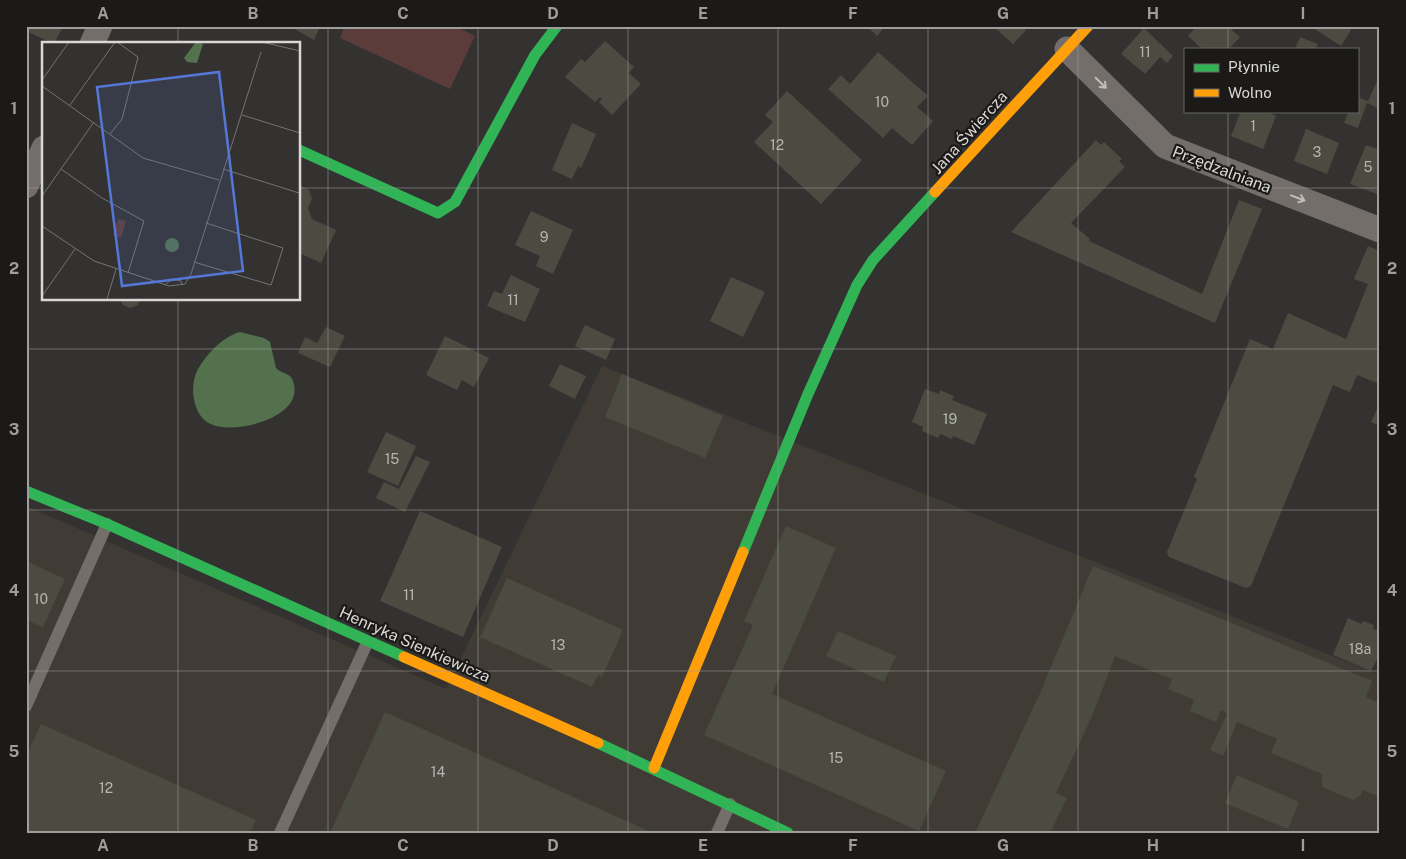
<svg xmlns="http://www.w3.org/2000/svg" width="1406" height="859" font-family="'Public Sans',sans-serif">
  <rect width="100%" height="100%" fill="#333230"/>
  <path fill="#403c35" d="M602,366L1380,675V833H26V506L446,689Z"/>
  <path fill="#5b3c3a" d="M345,26H455L475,36L450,89L340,38Z"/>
  <path fill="#53714d" d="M240,332L264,338L270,342L276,368C281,374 290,372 293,381C306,418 235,434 213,425C202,421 196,411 194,399C192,390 193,378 198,369C207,354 222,337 240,332Z"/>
  <path fill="#4b4b42" d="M26,26H63L54,44L26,31Z
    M289,26H320L314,40Z
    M867,26H885L877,36Z
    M993,26H1021L1026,30L1013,44Z
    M1197,26H1227L1240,37L1229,49H1202L1188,36Z
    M1310,26H1345L1351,30L1341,46Z
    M1144,28L1173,56L1167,63L1160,57L1145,74L1121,54Z
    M1300,37L1318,44L1316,49H1295Z
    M605,41L634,67L629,73L641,84L612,115L599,102L602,99L600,97L595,102L565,77L581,59L585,62Z
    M878,52L928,96L917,107L933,121L912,145L892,128L883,138L828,89L841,75L850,84Z
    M1380,75V109L1367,103L1358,128L1344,123L1349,111H1357V97L1368,101Z
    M787,91L862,160L821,204L754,142L773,122L765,115Z
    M1241,111H1264L1276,116L1263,149L1231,136Z
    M572,123L596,134L581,168L578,166L572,179L552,170Z
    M1306,129L1339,143L1327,174L1294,161Z
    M1096,140L1101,145L1104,142L1122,159L1119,161L1125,167L1071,223L1090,239L1089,241L1202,294L1239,200L1262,209L1215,323L1011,232Z
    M1366,145L1380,150V195L1350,184Z
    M299,185L309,190L312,199L308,208L312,219L336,230L321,263L299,253Z
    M531,211L573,230L553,274L536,266L540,256L515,245Z
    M1368,246L1380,251V384L1357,375L1350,392L1333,385L1251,586L1246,588L1169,557L1167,552L1197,479L1194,477L1250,339L1273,349L1288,313L1346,339L1368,284L1354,279Z
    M511,275L540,289L525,322L487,306L494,291L502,294Z
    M731,277L765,292L743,337L710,321Z
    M120,299H140L138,305L130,308L123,305Z
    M585,325L615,339L606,360L575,346Z
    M326,327L345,336L330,367L298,353L305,337L317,343Z
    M445,336L489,358L474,387L462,380L457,390L426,375Z
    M560,364L586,376L575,399L549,386Z
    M622,374L723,416L705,458L605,417Z
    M925,389L939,394L940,390L954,396L952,400L987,414L974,445L953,436L952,439L940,434L938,438L922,431L923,427L912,422Z
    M1380,402V426L1371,422Z
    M386,432L416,446L398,486L367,472Z
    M416,456L430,462L405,512L376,498L384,482L399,489Z
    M420,511L502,547L463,637L380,601Z
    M786,526L836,548L772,694L946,771L919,831L704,735L753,625L744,621Z
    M26,561L65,579L43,627L26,620Z
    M1093,566L1372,681L1366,697L1380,703V797L1363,790L1361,795L1353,800L1322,787V774L1271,753L1277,739L1237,722L1223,756L1210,750L1227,714L1221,710L1216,722L1190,711L1194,700L1168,689L1172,679L1115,656L1093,714L1056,793L1067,798L1050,833H981L976,831L1041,691Z
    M507,578L623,630L602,677L598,675L592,687L482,638L479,640Z
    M1348,618L1361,624L1363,621L1374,625L1373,629L1380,631V654L1371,671L1333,655Z
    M838,631L896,656L884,682L826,656Z
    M385,712L653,833H330Z
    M41,724L256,820L250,833H26V756Z
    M1237,775L1299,802L1288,829L1225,803Z"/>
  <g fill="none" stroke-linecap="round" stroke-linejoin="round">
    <path stroke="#746e6a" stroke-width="12" d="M26,706L107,524
      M280,833L368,641
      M717,833L730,804"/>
    <path stroke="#746e6a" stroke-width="25" d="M92,44L100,26
      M1067,49L1165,146L1380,230
      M26,186L44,148"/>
    <path stroke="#30b455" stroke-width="11" d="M299,150L438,213L455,202L535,55L557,26
      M26,491L107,524L404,657
      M743,552L808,394L857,285L873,260L935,192
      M598,743L788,833"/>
    <path stroke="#ff9f0a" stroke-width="11" d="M935,192L1088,26
      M404,657L598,743
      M654,768L743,552"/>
  </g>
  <defs><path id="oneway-shaft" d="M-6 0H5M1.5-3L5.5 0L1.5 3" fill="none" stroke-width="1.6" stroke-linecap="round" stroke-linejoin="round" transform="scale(1.25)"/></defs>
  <g stroke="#c0bebb">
    <use href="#oneway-shaft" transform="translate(1101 83) rotate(45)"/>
    <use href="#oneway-shaft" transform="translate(1298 198) rotate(21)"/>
  </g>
  <path fill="none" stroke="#9f9e9c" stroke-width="1" stroke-opacity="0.55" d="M178,26V44M328,26V833M478,26V833M628,26V833M778,26V833M928,26V833M1078,26V833M1228,26V49M1228,111V833M26,188H44M299,188H1380M178,299V833M26,349H1380M26,510H1380M26,671H1380"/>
  <g text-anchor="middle" stroke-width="4.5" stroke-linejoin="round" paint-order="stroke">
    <g font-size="14" fill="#b6b5b1">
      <text x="1145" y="57">11</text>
      <text x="882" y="107">10</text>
      <text x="1253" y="131">1</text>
      <text x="777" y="150">12</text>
      <text x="1317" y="157">3</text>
      <text x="1368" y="172">5</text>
      <text x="544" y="242">9</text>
      <text x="513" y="305">11</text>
      <text x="950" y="424">19</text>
      <text x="392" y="464">15</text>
      <text x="409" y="600">11</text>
      <text x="41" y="604">10</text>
      <text x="558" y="650">13</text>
      <text x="1360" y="654">18a</text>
      <text x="836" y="763">15</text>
      <text x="438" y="777">14</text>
      <text x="106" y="793">12</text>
    </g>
    <g font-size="16" fill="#d9d8d6" stroke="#1b1a19">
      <text transform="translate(969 132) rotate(-48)" y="6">Jana Świercza</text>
      <text transform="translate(1222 169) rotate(21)" y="6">Przędzalniana</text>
      <text transform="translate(415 644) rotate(24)" y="6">Henryka Sienkiewicza</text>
    </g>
  </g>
  <g transform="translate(42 42)">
    <rect width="258" height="258" fill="#333230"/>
    <path d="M76,177L84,179L79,196L71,193Z" fill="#5b3c3a"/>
    <path d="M154,0L161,2L155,21L145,20L142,16ZM123 203a7 7 0 1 1 14 0a7 7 0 1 1-14 0Z" fill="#53714d"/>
    <path fill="none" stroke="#757472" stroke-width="1" d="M220,0L258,9M0,38L27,0M0,44L101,116L177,138M28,63L73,0M200,73L258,91M68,92L80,77L96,15L75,0M19,127L60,156L102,179L86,231M181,127L257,151M0,154L52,80M0,184L52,219L127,244L143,242L149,232L219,10M152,220L229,243L241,206L164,181M123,243L130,237L139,239L140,243M0,254L33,207M65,257L74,227"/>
    <path fill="#5577d7" fill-opacity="0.15" stroke="#5577d7" stroke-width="2.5" d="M177,30L201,229L80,244L55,45Z"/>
    <rect width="258" height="258" fill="none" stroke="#d9d8d6" stroke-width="2.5"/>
  </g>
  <rect width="1406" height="859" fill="none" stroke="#1b1a19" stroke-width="55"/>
  <rect x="1184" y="48" width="175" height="65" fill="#1b1a19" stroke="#676665"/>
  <rect x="1194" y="64" width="25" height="8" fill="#30b455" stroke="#676665"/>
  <text x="1228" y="72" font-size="15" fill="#d9d8d6">Płynnie</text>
  <rect x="1194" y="89" width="25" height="8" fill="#ff9f0a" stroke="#676665"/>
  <text x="1228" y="98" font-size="15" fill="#d9d8d6">Wolno</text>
  <rect x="28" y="28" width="1350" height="804" fill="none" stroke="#9f9e9c" stroke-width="2"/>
  <g font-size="16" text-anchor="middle" font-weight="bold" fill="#9f9e9c">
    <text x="103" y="19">A</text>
    <text x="253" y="19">B</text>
    <text x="403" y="19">C</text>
    <text x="553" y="19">D</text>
    <text x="703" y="19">E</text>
    <text x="853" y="19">F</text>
    <text x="1003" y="19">G</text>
    <text x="1153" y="19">H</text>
    <text x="1303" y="19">I</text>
    <text x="14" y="114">1</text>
    <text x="1392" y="114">1</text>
    <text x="14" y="274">2</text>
    <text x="1392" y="274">2</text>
    <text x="14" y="435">3</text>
    <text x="1392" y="435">3</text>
    <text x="14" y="596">4</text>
    <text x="1392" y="596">4</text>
    <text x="14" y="757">5</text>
    <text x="1392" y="757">5</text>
    <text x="103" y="851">A</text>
    <text x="253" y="851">B</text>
    <text x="403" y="851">C</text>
    <text x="553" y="851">D</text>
    <text x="703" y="851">E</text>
    <text x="853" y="851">F</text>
    <text x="1003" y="851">G</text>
    <text x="1153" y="851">H</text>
    <text x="1303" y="851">I</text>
  </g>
</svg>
